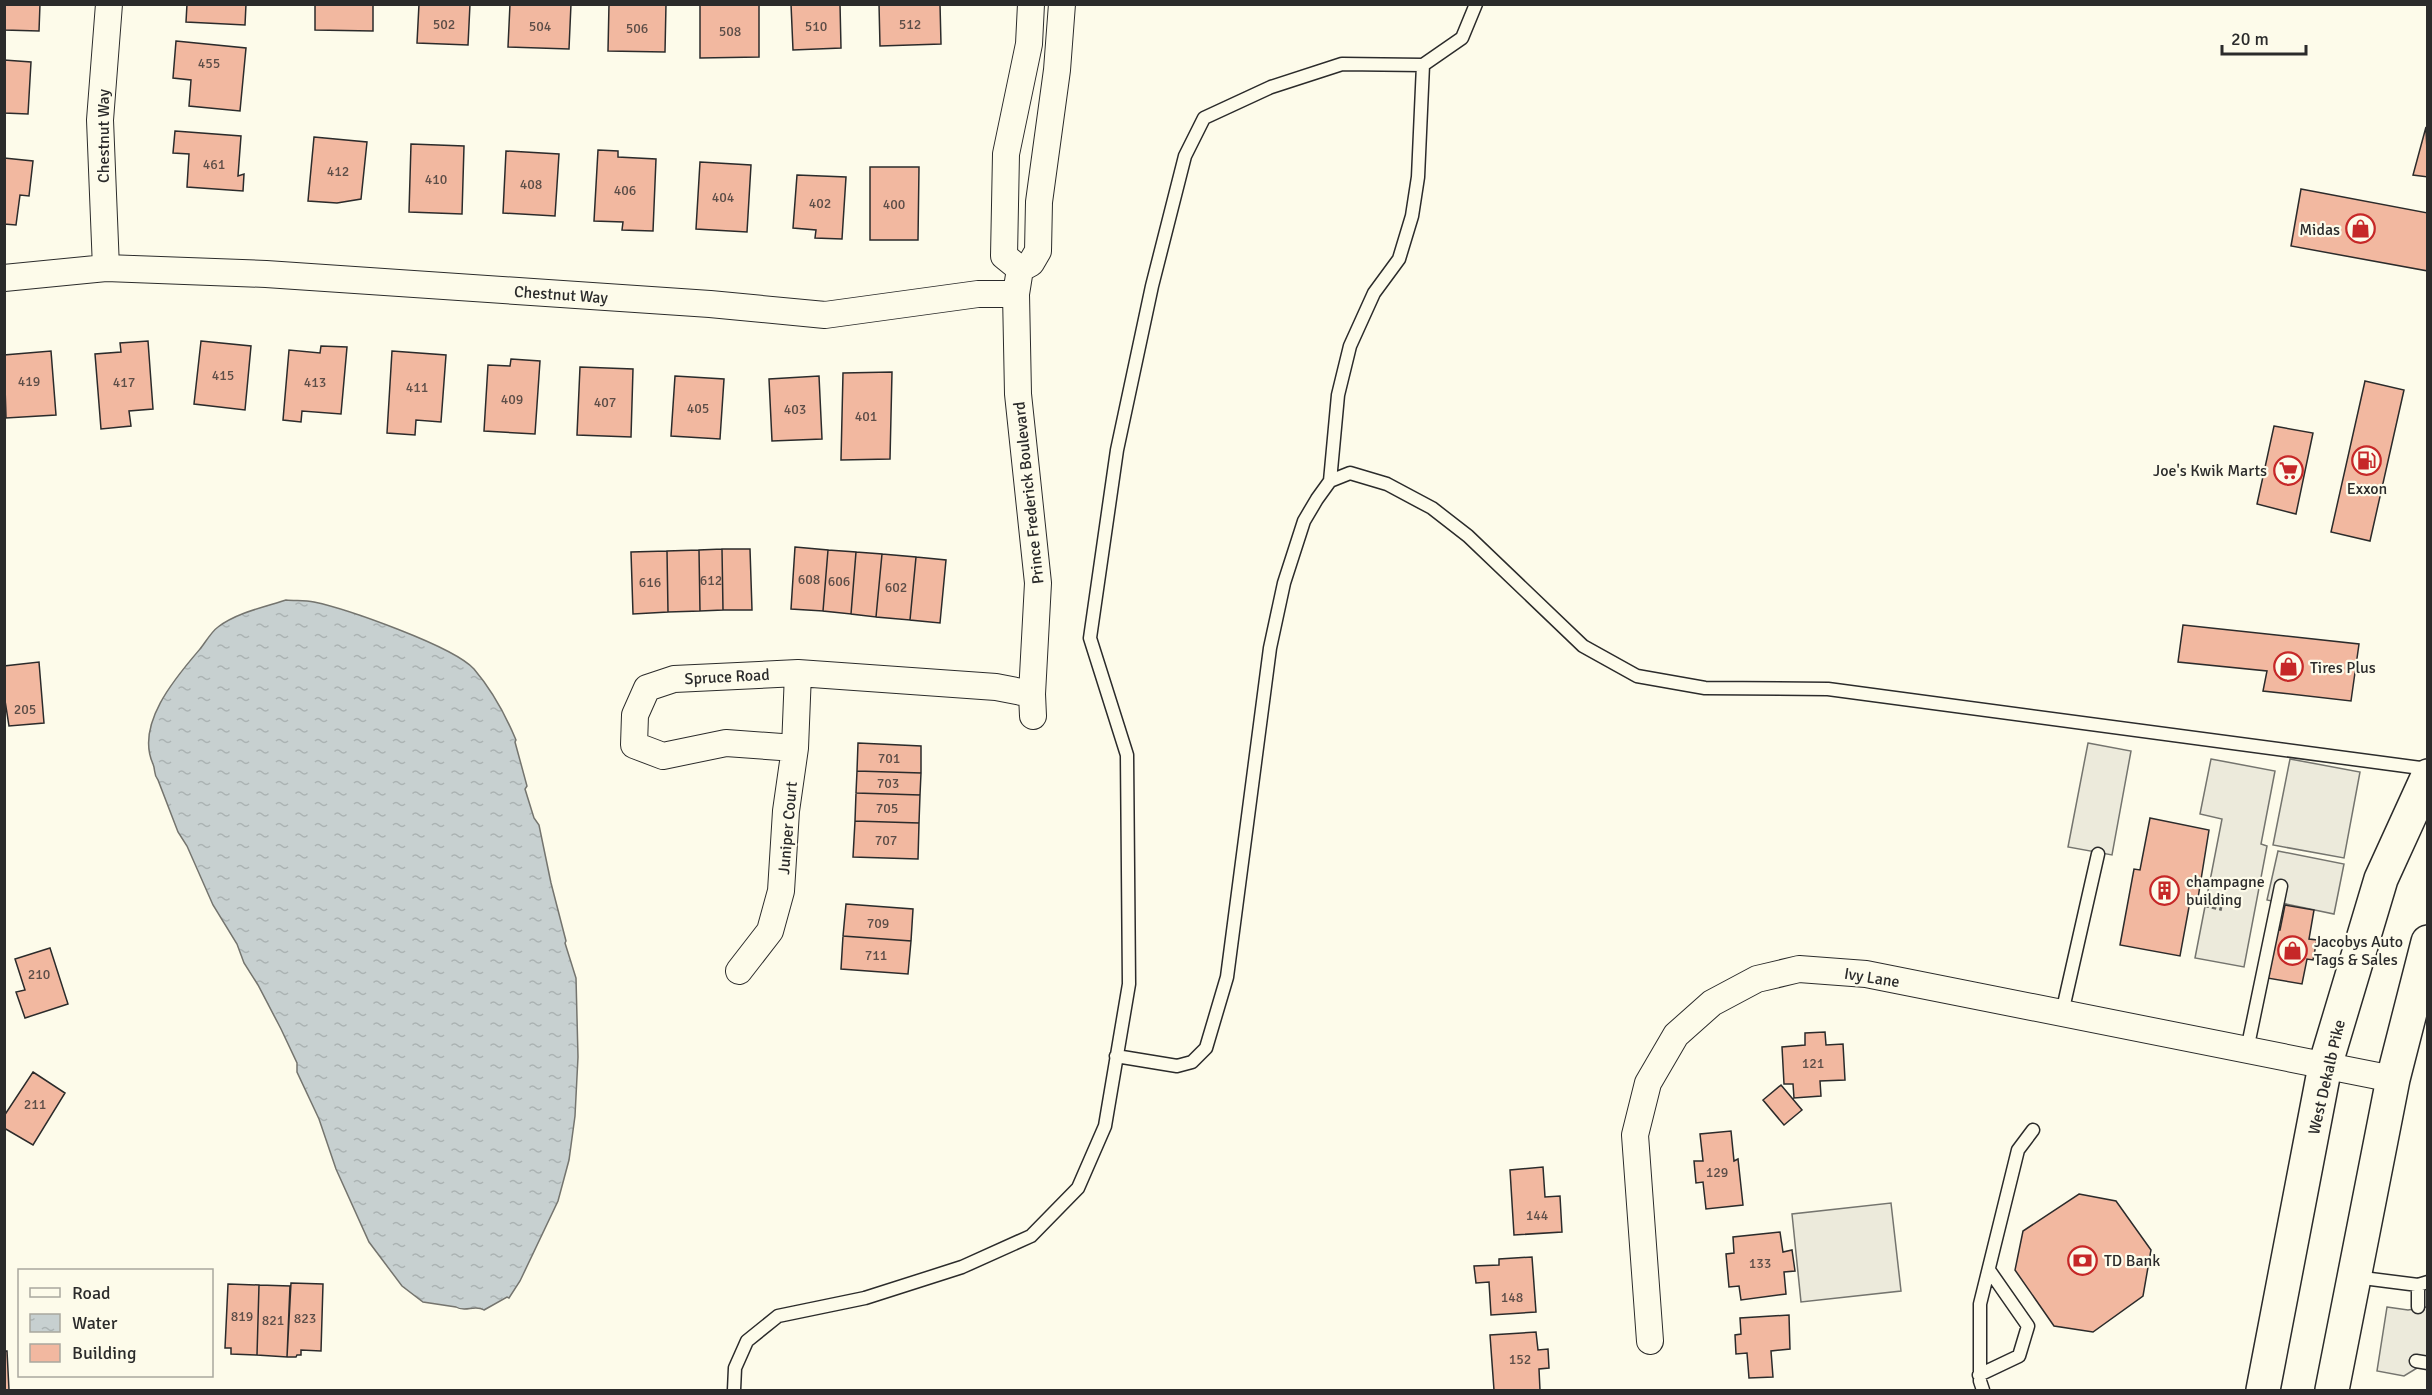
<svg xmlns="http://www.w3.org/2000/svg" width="2432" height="1395" font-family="Signika,sans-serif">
  <defs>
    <pattern id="water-ripples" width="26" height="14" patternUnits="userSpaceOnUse" patternTransform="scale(1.5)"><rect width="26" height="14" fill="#c7d0d0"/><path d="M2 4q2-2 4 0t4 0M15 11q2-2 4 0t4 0" fill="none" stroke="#abb3b3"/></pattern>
  </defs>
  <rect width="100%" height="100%" fill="#fdfbea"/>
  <path fill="#eceadb" stroke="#74746e" stroke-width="1.5" d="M2088,743L2131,751L2112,855L2068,847Z
    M2211,759L2275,771L2261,844L2267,846L2244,967L2195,958L2222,819L2200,814Z
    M2290,759L2360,772L2344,858L2273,845Z
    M2278,851L2344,864L2334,914L2267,900Z
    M1891,1203L1901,1291L1801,1302L1792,1214Z
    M2387,1307L2408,1310L2427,1307V1362L2404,1376L2377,1371Z"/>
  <path fill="url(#water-ripples)" stroke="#74746e" stroke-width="1.5" d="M286,600C295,601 305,600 314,602C347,609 453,646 474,669C491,689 506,716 516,740L515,742L527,786L525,789L534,818L539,825L551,883L566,941L565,943L576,978L578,1057L575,1116L569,1160L558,1201L520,1281L509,1298L507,1297L484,1310C475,1304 465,1313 456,1307L423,1302L402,1286L369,1242L336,1169L319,1119L297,1072V1063L281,1029L258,985L244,963L237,944L213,905L187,846L178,832L158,780C153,774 156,771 153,764C135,724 176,677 200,649C205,643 211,632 218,627C236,613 264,607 286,600Z"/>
  <path fill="#f2b8a0" stroke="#2b2b2b" stroke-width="1.5" d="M4,4H40L39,31L4,30Z
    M187,4H246L245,25L186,22Z
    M315,4H373V31L315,30Z
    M419,4H470L468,45L417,43Z
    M510,4H571L569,49L508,47Z
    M609,4H666L665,52L608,51Z
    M700,4H759V57L700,58Z
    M791,4H840L841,48L793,50Z
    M879,4H940L941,44L880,46Z
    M176,41L246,48L240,111L189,106L191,80L173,78Z
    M4,60L31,62L28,114L4,113Z
    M2426,127L2428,177L2413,175Z
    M175,131L241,136L238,176L244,174L243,191L187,187L189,154L173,153Z
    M314,137L367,142L361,199L337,203L308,201Z
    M411,144L464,146L462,214L409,212Z
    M598,150L618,151V157L656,159L653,231L622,230L623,222L594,221Z
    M506,151L559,154L555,216L503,213Z
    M4,158L33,161L29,196L20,195L16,225L4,224Z
    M700,162L751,165L747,232L696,229Z
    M870,167H919L918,240H870Z
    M797,175L846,177L842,239L815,238L816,230L793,228Z
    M2301,189L2428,213V271L2291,246Z
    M148,341L153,409L129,411L131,426L101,429L95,354L121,352L120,343Z
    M201,341L251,346L245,410L194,404Z
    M321,346L347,347L341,414L302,411L301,422L283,420L289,350L320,353Z
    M51,351L56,415L6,418L4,355Z
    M392,351L446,355L441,422L416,420L415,435L387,433Z
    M511,359L540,361L535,434L484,431L488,365L510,366Z
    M580,367L633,369L631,437L577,435Z
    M892,372L890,459L841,460L843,373Z
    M675,376L724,379L720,439L671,436Z
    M819,376L822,439L772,441L769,379Z
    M2365,381L2404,390L2370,541L2331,532Z
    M2274,426L2313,433L2296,514L2257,504Z
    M795,547L828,550L823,611L791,609Z
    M722,549H750L752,610H723Z
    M722,549L723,610L700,611L699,550Z
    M699,550L700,611L668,612L667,551Z
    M828,550L856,552L851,614L823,611Z
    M667,551L668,612L633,614L631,552Z
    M856,552L882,554L876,617L851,614Z
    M882,554L916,557L910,620L876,617Z
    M916,557L946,560L940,623L910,620Z
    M2183,625L2359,644L2351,701L2263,691L2267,671L2178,662Z
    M39,662L44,723L9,726L4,694V666Z
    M858,743L921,746V773L857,771Z
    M857,771L921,773L920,795L856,793Z
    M856,793L920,795L919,823L855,821Z
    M2150,818L2209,830L2198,898L2191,896L2180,956L2120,945L2134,869L2140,870Z
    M855,821L919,823L918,859L853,857Z
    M846,904L913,909L911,941L843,936Z
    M2285,905L2314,910L2309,939L2317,940L2313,960L2307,959L2302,984L2267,978L2276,930H2280Z
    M843,936L911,941L908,974L841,969Z
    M50,948L68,1004L25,1018L16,992L25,990L15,959Z
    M1825,1032L1826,1045L1843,1044L1845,1080L1820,1081L1821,1096L1794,1098L1793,1084H1784L1782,1047L1805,1045V1033Z
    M33,1072L65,1093L33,1145L4,1128V1116Z
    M1781,1085L1802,1110L1784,1125L1763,1100Z
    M1731,1131L1734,1161L1738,1159L1743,1205L1706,1209L1703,1182L1696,1183L1694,1161H1703L1700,1134Z
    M1543,1167L1545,1197L1560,1196L1562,1232L1514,1235L1510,1170Z
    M2079,1194L2116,1201L2151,1250L2143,1296L2093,1332L2054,1326L2015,1270L2023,1231Z
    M1780,1232L1783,1252L1792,1250L1795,1271L1784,1272L1786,1294L1741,1300L1739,1286L1729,1287L1726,1254L1734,1253L1733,1237Z
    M1532,1257L1536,1312L1491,1315L1489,1282L1476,1283L1474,1266L1499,1265V1259Z
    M291,1283L323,1284L321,1351L301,1350V1355H297L296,1357H287Z
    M228,1284L259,1285L257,1355L231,1354V1348H225Z
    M259,1285L290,1286L287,1357L257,1355Z
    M1789,1315L1790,1349L1771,1351L1773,1377L1749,1378L1747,1353L1736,1354L1735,1335L1741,1334L1740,1318Z
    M1536,1332L1538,1350L1548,1349L1549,1368L1539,1369L1540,1390H1494L1490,1335Z
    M4,1351H7L9,1390H4Z"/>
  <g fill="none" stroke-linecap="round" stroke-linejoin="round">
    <defs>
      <path id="service" d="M1330,481L1338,395L1350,346L1374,293L1399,259L1412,216L1418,177L1423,65
        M2062,1013L2098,854
        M2247,1050L2281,886
        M1116,1056L1177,1066L1192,1062L1206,1048L1227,977L1270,648L1284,583L1304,521L1317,499L1330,481L1350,473L1387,484L1432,508L1468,536L1583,646L1637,676L1705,688L1828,689L2428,769
        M2355,1277L2418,1285L2428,1282
        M2418,1307V1285
        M2416,1361L2428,1363
        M1979,1375L2019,1356L2028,1326L1989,1270
        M734,1390L735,1368L747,1341L778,1316L865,1298L962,1267L1031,1236L1078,1188L1105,1126L1129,984L1127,755L1090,638L1117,450L1152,286L1185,156L1204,118L1271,87L1342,64L1423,65L1462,38L1476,4
        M1983,1390L1980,1381V1304L2018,1150L2033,1130"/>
      <path id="minor" d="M106,268L100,120L109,4
        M1020,269L1016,294L1018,394L1038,583L1032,694L1033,716
        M1020,269L1004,256L1006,154L1029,44L1031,4
        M1020,269L1031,263L1038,251L1039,202L1057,70L1062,4
        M4,278L106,268L266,274L710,304L825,315L978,294H1016
        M795,748L726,743L663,756L634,745L635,715L647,688L674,679L798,673L996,687L1032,694
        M739,971L770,931L781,891L786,811L795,748L798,673
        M1650,1341L1635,1135L1648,1083L1676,1035L1712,1003L1757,979L1799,969L1866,974L2393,1079"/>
      <path id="trunk" d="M2263,1390L2325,1066L2381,879L2428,776
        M2332,1390L2393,1079L2428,942"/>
    </defs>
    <use href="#service" stroke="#2b2b2b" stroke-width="15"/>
    <use href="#minor" stroke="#2b2b2b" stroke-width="28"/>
    <use href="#trunk" stroke="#2b2b2b" stroke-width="36"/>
    <path stroke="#6a6964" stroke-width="4" stroke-dasharray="4.5 3" stroke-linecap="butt" d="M2190,902L2222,909"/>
    <use href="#service" stroke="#fdfbea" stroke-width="12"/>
    <use href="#minor" stroke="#fdfbea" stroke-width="26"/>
    <use href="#trunk" stroke="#fdfbea" stroke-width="33"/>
  </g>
  <defs>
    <symbol id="shop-ring" viewBox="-11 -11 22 22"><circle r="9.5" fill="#fdfbea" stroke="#c62828" stroke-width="1.5"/><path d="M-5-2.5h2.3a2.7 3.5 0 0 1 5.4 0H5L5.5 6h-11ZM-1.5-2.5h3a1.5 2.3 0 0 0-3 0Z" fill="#c62828"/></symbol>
    <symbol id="fuel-ring" viewBox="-11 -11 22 22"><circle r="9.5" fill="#fdfbea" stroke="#c62828" stroke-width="1.5"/><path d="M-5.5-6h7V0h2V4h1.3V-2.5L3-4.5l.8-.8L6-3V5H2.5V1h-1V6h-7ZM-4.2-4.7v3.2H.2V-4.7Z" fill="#c62828"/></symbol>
    <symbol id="supermarket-ring" viewBox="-11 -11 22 22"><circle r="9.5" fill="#fdfbea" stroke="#c62828" stroke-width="1.5"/><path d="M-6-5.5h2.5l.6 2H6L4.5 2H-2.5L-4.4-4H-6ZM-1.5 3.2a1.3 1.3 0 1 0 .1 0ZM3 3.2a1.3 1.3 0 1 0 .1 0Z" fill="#c62828"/></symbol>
    <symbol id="building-ring" viewBox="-11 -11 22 22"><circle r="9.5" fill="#fdfbea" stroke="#c62828" stroke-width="1.5"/><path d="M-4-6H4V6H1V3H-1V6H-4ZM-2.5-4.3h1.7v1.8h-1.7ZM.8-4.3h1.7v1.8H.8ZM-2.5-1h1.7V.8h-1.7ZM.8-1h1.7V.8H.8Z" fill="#c62828"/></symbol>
    <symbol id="bank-ring" viewBox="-11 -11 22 22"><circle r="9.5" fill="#fdfbea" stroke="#c62828" stroke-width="1.5"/><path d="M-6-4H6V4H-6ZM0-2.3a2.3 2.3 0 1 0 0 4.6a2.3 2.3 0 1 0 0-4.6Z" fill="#c62828"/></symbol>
  </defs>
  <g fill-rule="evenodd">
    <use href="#shop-ring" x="2344" y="212" width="33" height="33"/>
    <use href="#fuel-ring" x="2350" y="444" width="33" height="33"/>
    <use href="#supermarket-ring" x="2272" y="454" width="33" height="33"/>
    <use href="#shop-ring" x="2272" y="650" width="33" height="33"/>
    <use href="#building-ring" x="2148" y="874" width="33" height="33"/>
    <use href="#shop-ring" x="2276" y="934" width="33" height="33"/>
    <use href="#bank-ring" x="2066" y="1244" width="33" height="33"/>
  </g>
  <g text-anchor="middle" stroke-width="4.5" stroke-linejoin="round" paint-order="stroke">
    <g font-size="14" fill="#5d4e48">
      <text x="444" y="29">502</text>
      <text x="910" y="29">512</text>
      <text x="540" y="31">504</text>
      <text x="816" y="31">510</text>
      <text x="637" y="33">506</text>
      <text x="730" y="36">508</text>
      <text x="209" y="68">455</text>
      <text x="214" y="169">461</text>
      <text x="338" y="176">412</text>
      <text x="436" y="184">410</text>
      <text x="531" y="189">408</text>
      <text x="625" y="195">406</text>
      <text x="723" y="202">404</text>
      <text x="820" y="208">402</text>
      <text x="894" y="209">400</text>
      <text x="223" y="380">415</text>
      <text x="29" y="386">419</text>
      <text x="124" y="387">417</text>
      <text x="315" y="387">413</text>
      <text x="417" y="392">411</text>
      <text x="512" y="404">409</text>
      <text x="605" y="407">407</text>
      <text x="698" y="413">405</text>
      <text x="795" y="414">403</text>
      <text x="866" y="421">401</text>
      <text x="809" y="584">608</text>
      <text x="711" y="585">612</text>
      <text x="839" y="586">606</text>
      <text x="650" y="587">616</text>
      <text x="896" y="592">602</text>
      <text x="25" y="714">205</text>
      <text x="889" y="763">701</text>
      <text x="888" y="788">703</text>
      <text x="887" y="813">705</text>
      <text x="886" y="845">707</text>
      <text x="878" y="928">709</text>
      <text x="876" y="960">711</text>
      <text x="39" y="979">210</text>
      <text x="1813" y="1068">121</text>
      <text x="35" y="1109">211</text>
      <text x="1717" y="1177">129</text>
      <text x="1537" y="1220">144</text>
      <text x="1760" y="1268">133</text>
      <text x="1512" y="1302">148</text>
      <text x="242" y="1321">819</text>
      <text x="305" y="1323">823</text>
      <text x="273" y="1325">821</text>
      <text x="1520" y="1364">152</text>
    </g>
    <g font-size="16" fill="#2b2b2b" stroke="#fdfbea">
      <text transform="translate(103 136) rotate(-90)" y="6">Chestnut Way</text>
      <text transform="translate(561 294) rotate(4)" y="6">Chestnut Way</text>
      <text transform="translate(1028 493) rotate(-96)" y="6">Prince Frederick Boulevard</text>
      <text transform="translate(727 676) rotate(-3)" y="6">Spruce Road</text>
      <text transform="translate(787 828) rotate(-85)" y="6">Juniper Court</text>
      <text transform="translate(1872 977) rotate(9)" y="6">Ivy Lane</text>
      <text transform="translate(2326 1077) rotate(-77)" y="6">West Dekalb Pike</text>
    </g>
    <g font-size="16" fill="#2b2b2b" stroke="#fdfbea" text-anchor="start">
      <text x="2340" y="235" text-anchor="end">Midas</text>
      <text x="2267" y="476" text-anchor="end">Joe's Kwik Marts</text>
      <text x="2367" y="494" text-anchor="middle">Exxon</text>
      <text x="2310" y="673">Tires Plus</text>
      <text x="2186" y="887">champagne<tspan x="2186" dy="18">building</tspan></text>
      <text x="2314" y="947">Jacobys Auto<tspan x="2314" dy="18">Tags &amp; Sales</tspan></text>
      <text x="2104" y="1266">TD Bank</text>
    </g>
  </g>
  <rect width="2432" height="1395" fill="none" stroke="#2b2b2b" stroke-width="12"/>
  <rect x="18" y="1269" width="195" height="108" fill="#fdfbea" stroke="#a9a89e" stroke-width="1.5"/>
  <rect x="30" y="1288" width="30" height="9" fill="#fdfbea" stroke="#a9a89e" stroke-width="1.5"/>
  <text x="72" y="1299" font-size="18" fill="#2b2b2b">Road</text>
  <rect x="30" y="1314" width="30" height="18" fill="url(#water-ripples)" stroke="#a9a89e" stroke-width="1.5"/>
  <text x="72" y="1329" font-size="18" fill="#2b2b2b">Water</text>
  <rect x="30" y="1344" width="30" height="18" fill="#f2b8a0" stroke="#a9a89e" stroke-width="1.5"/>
  <text x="72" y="1359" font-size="18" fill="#2b2b2b">Building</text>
  <path d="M2222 45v9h84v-9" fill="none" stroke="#2b2b2b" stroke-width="3"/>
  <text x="2231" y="45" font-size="18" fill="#2b2b2b" stroke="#fdfbea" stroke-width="4.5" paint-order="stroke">20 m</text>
</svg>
